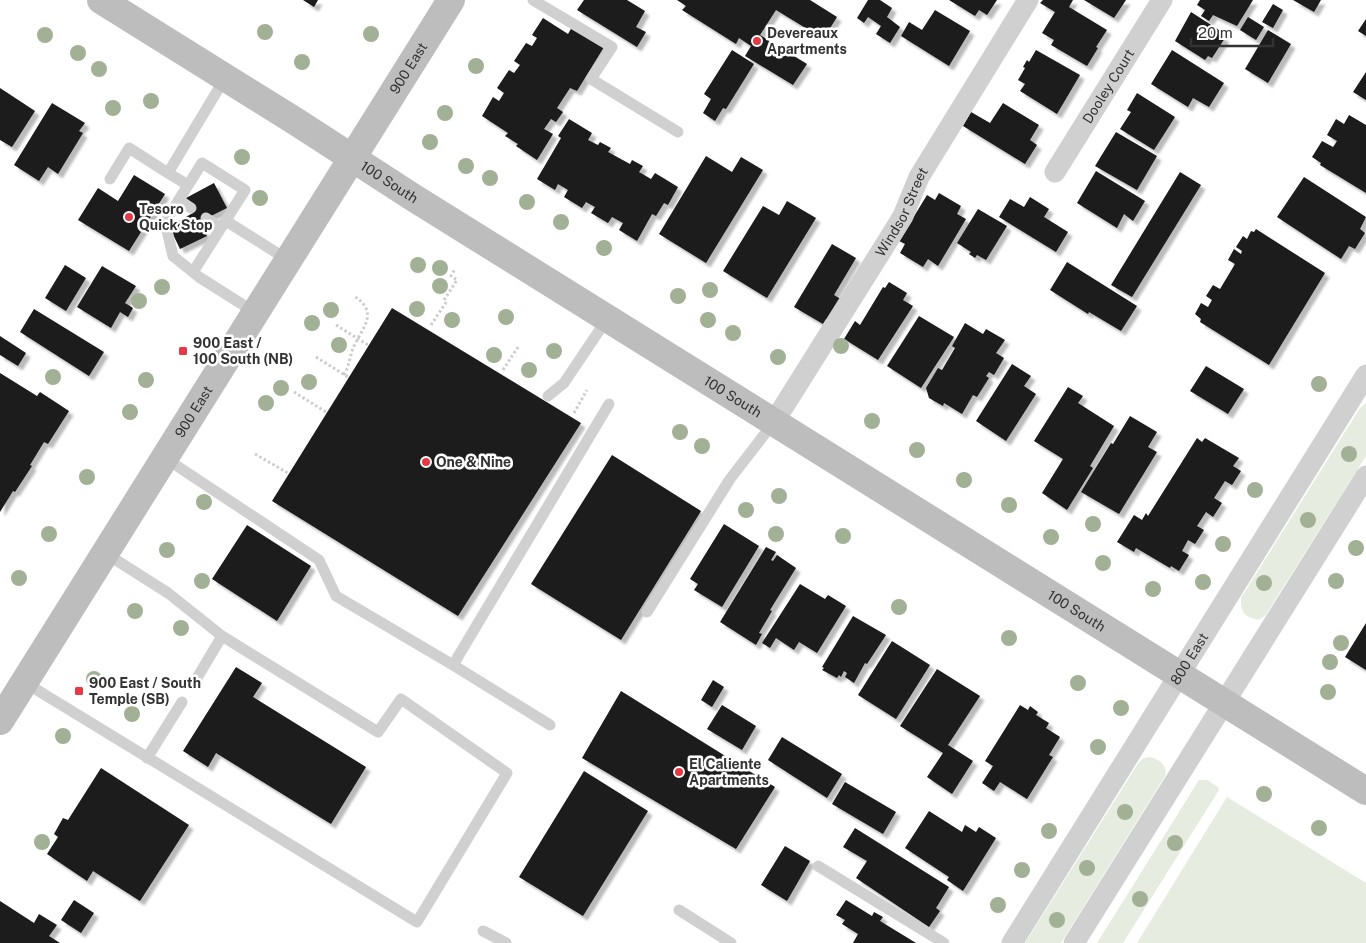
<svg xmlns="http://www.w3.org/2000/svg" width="1366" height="943" font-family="'Public Sans',sans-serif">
  <defs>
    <filter id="shadow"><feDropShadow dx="4.5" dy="4.5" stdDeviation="1" flood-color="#0004"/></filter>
  </defs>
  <rect width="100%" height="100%" fill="#fff"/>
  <path fill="#e6ecdf" d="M1366,403V456L1265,616L1258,620C1245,617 1240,612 1241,598L1360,408Z
    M1150,757C1160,760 1168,765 1165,776L1061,943H1025L1139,762L1144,758Z
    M1199,780H1207L1218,787L1219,790L1123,943H1097Z
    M1227,797L1366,883V943H1137Z"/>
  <path fill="#1a1a1a" filter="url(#shadow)" d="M303,0H318L314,7Z
    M584,0H627L645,11L636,27L646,32L637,47L577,10Z
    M677,0H810L837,17L827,33L817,35L776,10L760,35L807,64L793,85L745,56L751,46L739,38L736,44L682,10L686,6Z
    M868,0H880L892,8L887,17L900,27L890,43L876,34L881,26L868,17L864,23L857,18Z
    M949,0H997L987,15L979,10L975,16Z
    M1043,0H1073L1069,7L1107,30L1096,47L1098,48L1087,66L1051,45L1054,40L1042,33L1055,12L1040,3Z
    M1084,0H1126L1114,18Z
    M1200,0H1253L1237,26L1213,15L1209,21L1201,16L1205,10L1197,5Z
    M1293,0H1321L1314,12Z
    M1273,4L1283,10L1273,28L1262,22Z
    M935,10L970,31L949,66L901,36L909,22L922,30Z
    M1191,12L1222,32L1220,35L1225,38L1212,58L1208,56L1205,60L1175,41Z
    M1248,17L1264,27L1256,40L1240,30Z
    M543,18L568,34L572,27L604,47L577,91L570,88L557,108L563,112L556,122L551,119L544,129L553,134L537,160L516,146L518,144L505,136L508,133L482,116L493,97L499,101L504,93L497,88L509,70L514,73L520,65L514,61L526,43L532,46L537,38L532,35Z
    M1366,19V36L1358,31Z
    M1268,30L1291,44L1268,83L1245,69Z
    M732,50L754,64L726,109L723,108L715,121L703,113L711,99L704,94Z
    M1036,50L1080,75L1057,114L1020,91L1025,84L1018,80L1025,68L1023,67L1027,60L1029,62Z
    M1172,50L1224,83L1209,107L1193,98L1188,107L1151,84Z
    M1366,72V100L1353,92Z
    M0,88L35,111L12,147L0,140Z
    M1137,93L1175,117L1154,150L1120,129L1131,112L1127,110Z
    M52,103L85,123L79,131L83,133L58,174L48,167L39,181L14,165Z
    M1003,103L1039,125L1030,140L1037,145L1025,164L963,126L971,112L990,123Z
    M1349,115L1366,125V193L1320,165L1321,163L1312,157L1322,141L1333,147L1337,141L1327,135L1336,119L1344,124Z
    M569,119L592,133L588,140L598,145L600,142L611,148L608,152L630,164L632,160L643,166L639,172L651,179L655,173L678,187L668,205L664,203L656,216L652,214L637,241L619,230L623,223L612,217L608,223L591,213L595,207L586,202L582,208L564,197L568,190L558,184L555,190L537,179L561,138L558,136Z
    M1116,132L1157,156L1137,190L1095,166Z
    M706,156L732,172L741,157L763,170L706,263L659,234Z
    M1096,171L1145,201L1133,221L1124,214L1117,228L1077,203Z
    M1180,172L1201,185L1132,297L1111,285Z
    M134,175L165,194L129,251L78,220L98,188L118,201Z
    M1304,177L1366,217L1360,229L1365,233L1355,249L1349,246L1341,259L1277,217Z
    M214,183L227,208L199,222L207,236L180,249L169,226L193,213L186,198Z
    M939,193L961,206L957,214L966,219L938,266L928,259L923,267L900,253L905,244L899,241L927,195L935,200Z
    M1030,197L1049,209L1044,217L1068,232L1056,252L999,217L1010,199L1024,207Z
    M787,201L816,218L767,298L723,271L763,206L779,215Z
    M978,209L1007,226L986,260L977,255L975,258L969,254L971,252L957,243Z
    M1256,229L1325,273L1269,365L1200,322L1201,319L1195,314L1201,303L1208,307L1212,300L1206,296L1213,285L1220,289L1235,264L1228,260L1234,249L1241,254L1242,251L1236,247L1243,236L1247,239L1251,231L1254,232Z
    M832,244L856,258L834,295L844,301L831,322L826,319L823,324L794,307Z
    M1067,262L1137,306L1121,331L1089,312L1088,314L1050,290Z
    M65,265L86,278L66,311L45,298Z
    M102,266L136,286L125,303L133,308L128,317L120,312L111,328L77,307Z
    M889,282L907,293L903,300L913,306L878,360L844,339L855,321L860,325L883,287L885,288Z
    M392,308L581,423L458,616L272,501Z
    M34,309L104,352L89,376L20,332Z
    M919,316L954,337L921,388L887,366Z
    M965,323L983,334L986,329L1005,340L996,353L1004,358L994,375L989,372L986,376L989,378L977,397L973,395L962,414L944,403L943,406L929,398L926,388L938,368L942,370L955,348L952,346Z
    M0,336L26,353L18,366L0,355Z
    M1012,364L1031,376L1024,386L1036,394L1006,441L976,421Z
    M1206,366L1244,389L1228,414L1190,391Z
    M0,373L37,396L40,392L69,411L48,444L44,442L30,465L32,466L15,492L13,491L0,512Z
    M1068,387L1083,396L1078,403L1114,426L1090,466L1093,468L1067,510L1042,493L1063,459L1034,441Z
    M1130,416L1157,432L1148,447L1157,452L1119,514L1081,492L1111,443L1113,444Z
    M1197,438L1202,442L1205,438L1239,458L1233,466L1241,471L1232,485L1225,481L1214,498L1222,503L1213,517L1206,512L1197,526L1204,530L1195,544L1188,540L1182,551L1189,555L1179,571L1171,566L1170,568L1136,548L1134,552L1117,542L1134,515L1142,520L1146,513L1148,516Z
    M612,455L701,511L621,640L531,584Z
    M724,524L759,546L722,607L694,590L698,584L690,579Z
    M247,525L311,566L277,621L212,579Z
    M766,547L776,552L771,560L773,561L777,555L796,568L770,610L772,611L759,633L762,634L756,645L720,622Z
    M800,584L825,599L828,595L846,606L817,653L799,642L794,650L776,638L770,648L762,643Z
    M853,616L886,635L867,664L865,663L854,683L845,677L847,673L844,671L841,677L839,675L837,678L822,670L824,668L822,667Z
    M1366,623V670L1345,657Z
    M892,641L930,665L896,719L858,695Z
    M236,667L262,683L253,697L366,767L331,824L216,753L208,767L183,751Z
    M937,669L980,696L948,745L973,761L952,794L927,777L943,753L900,726Z
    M713,680L724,687L712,707L701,700Z
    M621,691L775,787L736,849L582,758Z
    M722,705L756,726L742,750L707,729Z
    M1020,705L1028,710L1030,706L1038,712L1036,715L1049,723L1046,728L1060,737L1049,755L1053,757L1027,799L1000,782L994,791L982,783L993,766L985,761Z
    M782,737L842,774L827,798L768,760Z
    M101,768L189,825L140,901L93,871L87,881L47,854L58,837L54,834L63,818L68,820Z
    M584,771L648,811L583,916L519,877Z
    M845,782L896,812L883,834L832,804Z
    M929,811L962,832L965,825L976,832L979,827L996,838L963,891L947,880L949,877L905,848Z
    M855,828L949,887L936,908L940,911L929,927L856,878L867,861L843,847Z
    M785,846L810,861L787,901L761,885Z
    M74,900L94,913L81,933L61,920Z
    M846,900L872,916L874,912L883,917L880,921L916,943H853L858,934L842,924L845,920L836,915Z
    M0,901L34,923L39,914L57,925L49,936L60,943H0Z"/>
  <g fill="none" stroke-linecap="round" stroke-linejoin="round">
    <path stroke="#cdcdcd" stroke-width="3" stroke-dasharray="2.5 2.5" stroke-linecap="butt" d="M444,300L457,280L451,276L455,269
      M336,325L368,345
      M431,325L447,301
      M316,357L348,377
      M503,370L518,347
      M344,375C349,366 350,357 353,348C362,328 380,313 354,296
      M294,392L326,412
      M574,413L587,390
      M255,454L288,473"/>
    <path stroke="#d0d0d0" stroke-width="11" d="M533,0L612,47L591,79L678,132
      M168,173L188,185
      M110,179L129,148L168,173L225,78
      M179,200L191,208
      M206,218L221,228
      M226,221L288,260
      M193,272L245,190L202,163L165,222L173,256L199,277L256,313
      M548,396L564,383L607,319
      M165,458L319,560L336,596L453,665L550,725
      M647,612L730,479L774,422
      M453,665L609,404
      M24,682L417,922L507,773L401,699L378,732L222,636L168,593L105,553
      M194,683L222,636
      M147,758L182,702
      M818,866L944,943
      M679,910L731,943
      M483,931L506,943"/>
    <g stroke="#d0d0d0" stroke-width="21">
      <path id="s1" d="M1055,172L1162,0"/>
      <path id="s2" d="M774,422L892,234L903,216L919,177L1028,0"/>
      <path id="s3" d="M1012,943L1366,375"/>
      <path d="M1074,943L1366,476"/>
    </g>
    <g stroke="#bdbdbd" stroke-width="28">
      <path id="s4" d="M101,0L295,121L414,198L1366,791"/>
      <path id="s5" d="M0,721L451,0"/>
    </g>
  </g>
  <g fill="#a2b095">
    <circle cx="265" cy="32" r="8"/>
    <circle cx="371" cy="34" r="8"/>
    <circle cx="45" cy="35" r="8"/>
    <circle cx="78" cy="53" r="8"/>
    <circle cx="302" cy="62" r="8"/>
    <circle cx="476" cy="66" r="8"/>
    <circle cx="99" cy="69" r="8"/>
    <circle cx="151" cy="101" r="8"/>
    <circle cx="113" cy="108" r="8"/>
    <circle cx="445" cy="113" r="8"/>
    <circle cx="430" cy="142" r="8"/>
    <circle cx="242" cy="157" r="8"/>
    <circle cx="466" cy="166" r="8"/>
    <circle cx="490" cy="178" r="8"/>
    <circle cx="260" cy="198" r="8"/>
    <circle cx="527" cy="202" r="8"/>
    <circle cx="561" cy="222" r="8"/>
    <circle cx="604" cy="248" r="8"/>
    <circle cx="418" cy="265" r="8"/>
    <circle cx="440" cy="268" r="8"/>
    <circle cx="440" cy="286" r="8"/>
    <circle cx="162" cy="287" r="8"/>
    <circle cx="710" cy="290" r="8"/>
    <circle cx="678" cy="296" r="8"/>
    <circle cx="139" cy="301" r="8"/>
    <circle cx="417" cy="309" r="8"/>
    <circle cx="331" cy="310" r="8"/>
    <circle cx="506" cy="317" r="8"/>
    <circle cx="452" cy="320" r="8"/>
    <circle cx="708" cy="320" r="8"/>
    <circle cx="312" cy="323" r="8"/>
    <circle cx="733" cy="333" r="8"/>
    <circle cx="339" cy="345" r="8"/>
    <circle cx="841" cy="346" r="8"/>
    <circle cx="554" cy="351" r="8"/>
    <circle cx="494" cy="355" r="8"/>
    <circle cx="778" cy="357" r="8"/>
    <circle cx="529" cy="370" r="8"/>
    <circle cx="53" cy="377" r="8"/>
    <circle cx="146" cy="380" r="8"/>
    <circle cx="309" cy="382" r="8"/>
    <circle cx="1319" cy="384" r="8"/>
    <circle cx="281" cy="388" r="8"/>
    <circle cx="266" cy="403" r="8"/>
    <circle cx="130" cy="412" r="8"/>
    <circle cx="872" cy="421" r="8"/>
    <circle cx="680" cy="432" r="8"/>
    <circle cx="702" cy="446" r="8"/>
    <circle cx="917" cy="450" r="8"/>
    <circle cx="1349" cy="454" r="8"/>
    <circle cx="87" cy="477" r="8"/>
    <circle cx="964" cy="480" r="8"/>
    <circle cx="1255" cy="490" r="8"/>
    <circle cx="779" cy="496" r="8"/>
    <circle cx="204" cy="502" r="8"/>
    <circle cx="1009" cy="505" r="8"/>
    <circle cx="746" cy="510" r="8"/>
    <circle cx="1308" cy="520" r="8"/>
    <circle cx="1093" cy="524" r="8"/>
    <circle cx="49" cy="534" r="8"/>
    <circle cx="776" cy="534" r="8"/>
    <circle cx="843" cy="536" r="8"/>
    <circle cx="1051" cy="537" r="8"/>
    <circle cx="1223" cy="544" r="8"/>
    <circle cx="1356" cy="548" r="8"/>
    <circle cx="167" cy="550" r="8"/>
    <circle cx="1103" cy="563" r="8"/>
    <circle cx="19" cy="578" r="8"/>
    <circle cx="202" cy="581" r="8"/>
    <circle cx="1336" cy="581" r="8"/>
    <circle cx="1203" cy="582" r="8"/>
    <circle cx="1264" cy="583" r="8"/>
    <circle cx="1153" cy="589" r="8"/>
    <circle cx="899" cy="607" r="8"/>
    <circle cx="135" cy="611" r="8"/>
    <circle cx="181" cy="628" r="8"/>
    <circle cx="1009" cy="638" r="8"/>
    <circle cx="1341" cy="643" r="8"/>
    <circle cx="1330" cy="662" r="8"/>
    <circle cx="94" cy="679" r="8"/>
    <circle cx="1078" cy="683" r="8"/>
    <circle cx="1328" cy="692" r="8"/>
    <circle cx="1121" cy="708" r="8"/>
    <circle cx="132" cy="714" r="8"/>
    <circle cx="63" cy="736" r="8"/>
    <circle cx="1098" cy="747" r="8"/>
    <circle cx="1264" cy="794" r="8"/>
    <circle cx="1125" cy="812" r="8"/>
    <circle cx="1319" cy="828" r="8"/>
    <circle cx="1049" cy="831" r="8"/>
    <circle cx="42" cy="842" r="8"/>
    <circle cx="1175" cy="843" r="8"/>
    <circle cx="1087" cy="868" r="8"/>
    <circle cx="1022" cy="870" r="8"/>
    <circle cx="1140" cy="899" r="8"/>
    <circle cx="998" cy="905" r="8"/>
    <circle cx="1057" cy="920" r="8"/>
  </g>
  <g fill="#e63946" stroke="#fff" stroke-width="2">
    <circle cx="757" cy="41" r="5"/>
    <circle cx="129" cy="217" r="5"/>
    <rect x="178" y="346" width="10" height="10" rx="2.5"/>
    <circle cx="426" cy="462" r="5"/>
    <rect x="74" y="686" width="10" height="10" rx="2.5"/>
    <circle cx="679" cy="772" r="5"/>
  </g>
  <g text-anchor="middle" stroke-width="5" stroke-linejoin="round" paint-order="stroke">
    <g font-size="14" font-weight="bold" fill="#333" stroke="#fff" text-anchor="start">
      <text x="767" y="38">Devereaux<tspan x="767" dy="16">Apartments</tspan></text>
      <text x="139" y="214">Tesoro<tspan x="139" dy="16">Quick Stop</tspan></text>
      <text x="193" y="348">900 East /<tspan x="193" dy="16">100 South (NB)</tspan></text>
      <text x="436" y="467">One &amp; Nine</text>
      <text x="89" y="688">900 East / South<tspan x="89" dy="16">Temple (SB)</tspan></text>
      <text x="689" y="769">El Caliente<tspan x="689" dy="16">Apartments</tspan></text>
    </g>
    <g font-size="14" fill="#333" stroke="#fff">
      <text dy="5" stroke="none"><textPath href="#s5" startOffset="770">900 East</textPath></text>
      <text dy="5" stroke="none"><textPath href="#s1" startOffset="101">Dooley Court</textPath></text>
      <text dy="5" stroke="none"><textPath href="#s4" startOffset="341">100 South</textPath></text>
      <text dy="5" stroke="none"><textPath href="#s2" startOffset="246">Windsor Street</textPath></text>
      <text dy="5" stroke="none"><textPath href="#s4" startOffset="746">100 South</textPath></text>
      <text dy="5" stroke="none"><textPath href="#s5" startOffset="365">900 East</textPath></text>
      <text dy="5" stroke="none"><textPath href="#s4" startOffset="1151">100 South</textPath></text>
      <text dy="5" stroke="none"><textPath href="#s3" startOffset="335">800 East</textPath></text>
    </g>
  </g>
  <path d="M1191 38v8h82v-8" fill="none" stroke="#333333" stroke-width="2.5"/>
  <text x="1198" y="38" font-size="15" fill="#333333" stroke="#ffffff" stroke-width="4" paint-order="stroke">20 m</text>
</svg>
